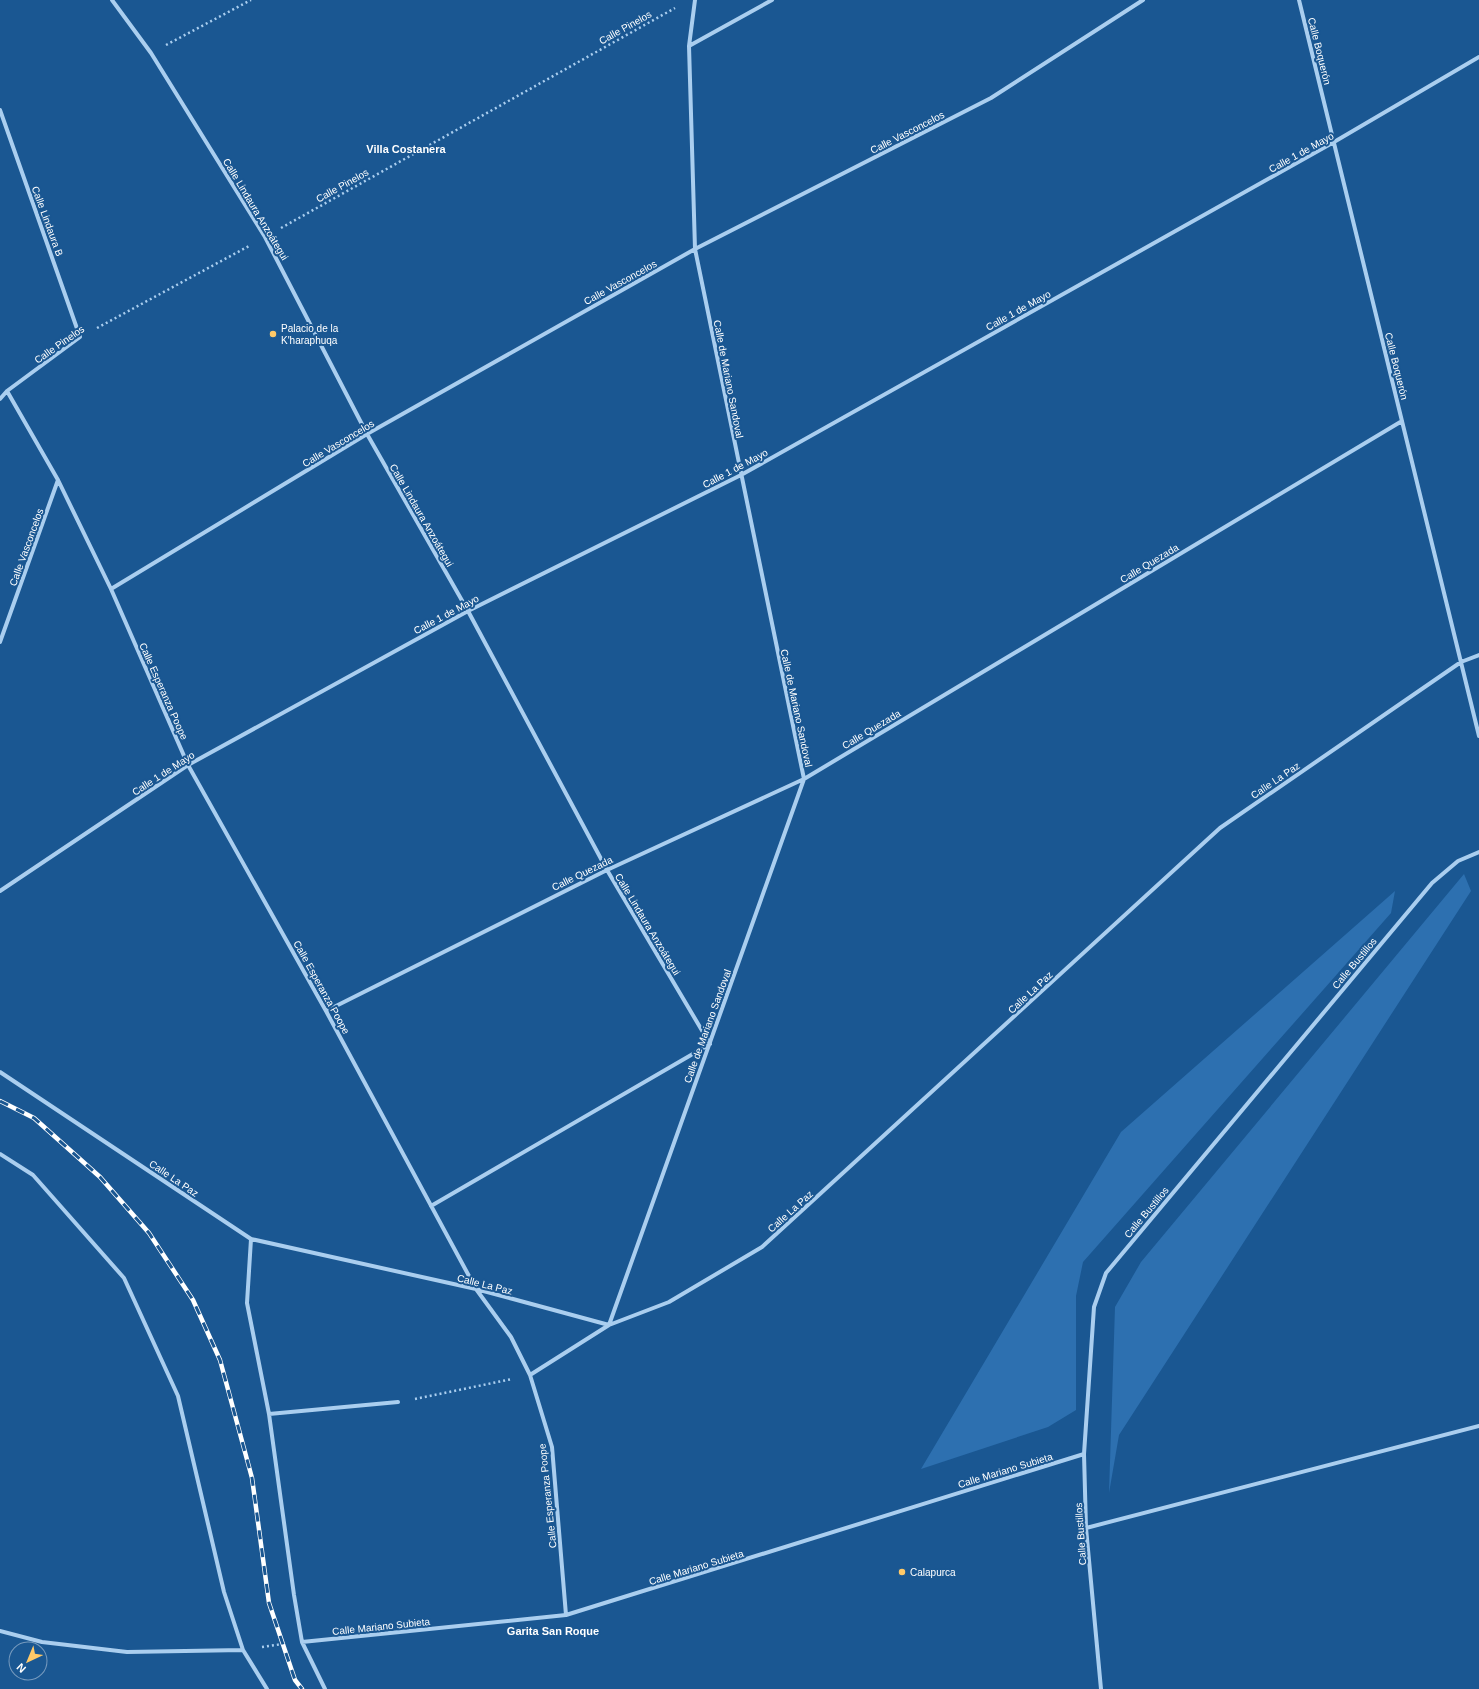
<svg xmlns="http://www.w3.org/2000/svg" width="1479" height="1689" font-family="Arial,sans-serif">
  <rect width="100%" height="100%" fill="#1a5792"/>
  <path fill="#2d70b0" d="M1464,874L1471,891L1119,1435L1109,1493L1115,1307L1141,1262Z
    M1395,891L1391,913L1083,1262L1076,1296V1410L1048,1427L921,1469L1121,1132Z"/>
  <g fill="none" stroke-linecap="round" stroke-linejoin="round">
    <path stroke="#aaceef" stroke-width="2.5" stroke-dasharray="2 3" stroke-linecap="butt" d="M166,45L251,0
      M281,228L675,8
      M97,328L249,246
      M415,1399L512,1379
      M262,1647L283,1644"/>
    <path stroke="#aaceef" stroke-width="4" d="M112,0L151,53L265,237L367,434L468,611L607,870L710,1044
      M1299,0L1479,736
      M689,46L772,0
      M0,110L80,337L7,391L0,399
      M7,391L58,480L111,589L188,765L326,1011L476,1289L511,1337L530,1375L552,1447L566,1615
      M111,589L367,434L695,249L991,98L1143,0
      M0,642L58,480
      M0,891L188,765L468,611L741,475L1334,142L1479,57
      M326,1011L607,870L804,779L1402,421
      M0,1072L251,1239L476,1289L609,1325L669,1302L762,1247L1220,828L1461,662L1479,655
      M0,1154L33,1175L124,1278L178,1396L224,1592L243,1650L267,1689
      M431,1206L710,1044
      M251,1239L247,1303L269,1414L294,1595L302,1642L325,1689
      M530,1375L609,1325L804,779L695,249L689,46L695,0
      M269,1414L398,1402
      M1086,1528L1479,1426
      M0,1631L42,1642L127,1652L243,1650
      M302,1642L566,1615L1084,1454
      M1101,1689L1086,1528L1084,1454L1094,1307L1106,1273L1432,883L1458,861L1479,852"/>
    <defs>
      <path id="rail" d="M0,1101L34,1118L100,1177L149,1233L193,1300L220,1360L252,1478L269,1603L295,1680L302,1689"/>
    </defs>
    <use href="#rail" stroke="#fff" stroke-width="4.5"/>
    <use href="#rail" stroke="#1a5792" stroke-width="3" stroke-dasharray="9" stroke-linecap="butt"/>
  </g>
  <g fill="#ffc968" stroke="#1a5792" stroke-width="1.5">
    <circle cx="273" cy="334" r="4"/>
    <circle cx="902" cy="1572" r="4"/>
  </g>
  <g text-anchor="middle" stroke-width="4" stroke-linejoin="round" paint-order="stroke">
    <g font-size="10" fill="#fff" stroke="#1a5792">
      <text transform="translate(625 27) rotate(-29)" y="4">Calle Pinelos</text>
      <text transform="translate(1320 51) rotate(76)" y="4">Calle Boquerón</text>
      <text transform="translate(907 132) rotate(-27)" y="4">Calle Vasconcelos</text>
      <text transform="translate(1301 152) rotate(-29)" y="4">Calle 1 de Mayo</text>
      <text transform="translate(342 185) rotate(-29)" y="4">Calle Pinelos</text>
      <text transform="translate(256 209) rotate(59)" y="4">Calle Lindaura Anzoátegui</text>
      <text transform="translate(48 221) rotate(70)" y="4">Calle Lindaura B</text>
      <text transform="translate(620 282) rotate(-29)" y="4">Calle Vasconcelos</text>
      <text transform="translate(1018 310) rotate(-29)" y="4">Calle 1 de Mayo</text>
      <text transform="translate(59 344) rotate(-35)" y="4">Calle Pinelos</text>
      <text transform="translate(1397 366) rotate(76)" y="4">Calle Boquerón</text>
      <text transform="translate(729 379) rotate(79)" y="4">Calle de Mariano Sandoval</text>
      <text transform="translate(338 443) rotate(-31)" y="4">Calle Vasconcelos</text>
      <text transform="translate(735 468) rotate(-28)" y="4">Calle 1 de Mayo</text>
      <text transform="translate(422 515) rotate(60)" y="4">Calle Lindaura Anzoátegui</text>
      <text transform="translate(26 547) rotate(-70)" y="4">Calle Vasconcelos</text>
      <text transform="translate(1149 563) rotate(-31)" y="4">Calle Quezada</text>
      <text transform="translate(446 614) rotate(-28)" y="4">Calle 1 de Mayo</text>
      <text transform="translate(164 691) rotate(66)" y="4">Calle Esperanza Poope</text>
      <text transform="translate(797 708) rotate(78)" y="4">Calle de Mariano Sandoval</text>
      <text transform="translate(871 729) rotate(-31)" y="4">Calle Quezada</text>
      <text transform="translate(163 773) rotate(-33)" y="4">Calle 1 de Mayo</text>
      <text transform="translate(1275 780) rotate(-34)" y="4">Calle La Paz</text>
      <text transform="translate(582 873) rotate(-26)" y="4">Calle Quezada</text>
      <text transform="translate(648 924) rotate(59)" y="4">Calle Lindaura Anzoátegui</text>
      <text transform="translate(1354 963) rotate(-50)" y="4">Calle Bustillos</text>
      <text transform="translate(322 987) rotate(61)" y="4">Calle Esperanza Poope</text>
      <text transform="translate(1030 992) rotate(-43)" y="4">Calle La Paz</text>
      <text transform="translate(707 1026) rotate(-70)" y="4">Calle de Mariano Sandoval</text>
      <text transform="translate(174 1178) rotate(34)" y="4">Calle La Paz</text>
      <text transform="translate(790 1211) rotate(-42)" y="4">Calle La Paz</text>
      <text transform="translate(1146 1212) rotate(-50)" y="4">Calle Bustillos</text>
      <text transform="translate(485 1284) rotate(14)" y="4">Calle La Paz</text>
      <text transform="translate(1005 1470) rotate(-17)" y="4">Calle Mariano Subieta</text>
      <text transform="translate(547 1496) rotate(-96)" y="4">Calle Esperanza Poope</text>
      <text transform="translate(1080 1534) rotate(-94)" y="4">Calle Bustillos</text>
      <text transform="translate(696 1567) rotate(-17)" y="4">Calle Mariano Subieta</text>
      <text transform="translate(381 1626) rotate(-6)" y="4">Calle Mariano Subieta</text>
    </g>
    <g font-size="10" fill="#fff" stroke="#1a5792" text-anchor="start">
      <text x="281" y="332">Palacio de la<tspan x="281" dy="12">K'haraphuqa</tspan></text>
      <text x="910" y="1576">Calapurca</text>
    </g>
    <g font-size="11" font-weight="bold" fill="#fff" stroke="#1a5792">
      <text x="406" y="153">Villa Costanera</text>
      <text x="553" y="1635">Garita San Roque</text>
    </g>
  </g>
  <g transform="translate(28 1661) rotate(224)"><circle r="19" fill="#1a5792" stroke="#769abe"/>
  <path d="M0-3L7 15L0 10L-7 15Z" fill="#ffc968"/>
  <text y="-6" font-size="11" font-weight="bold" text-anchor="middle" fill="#ffffff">N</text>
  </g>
</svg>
